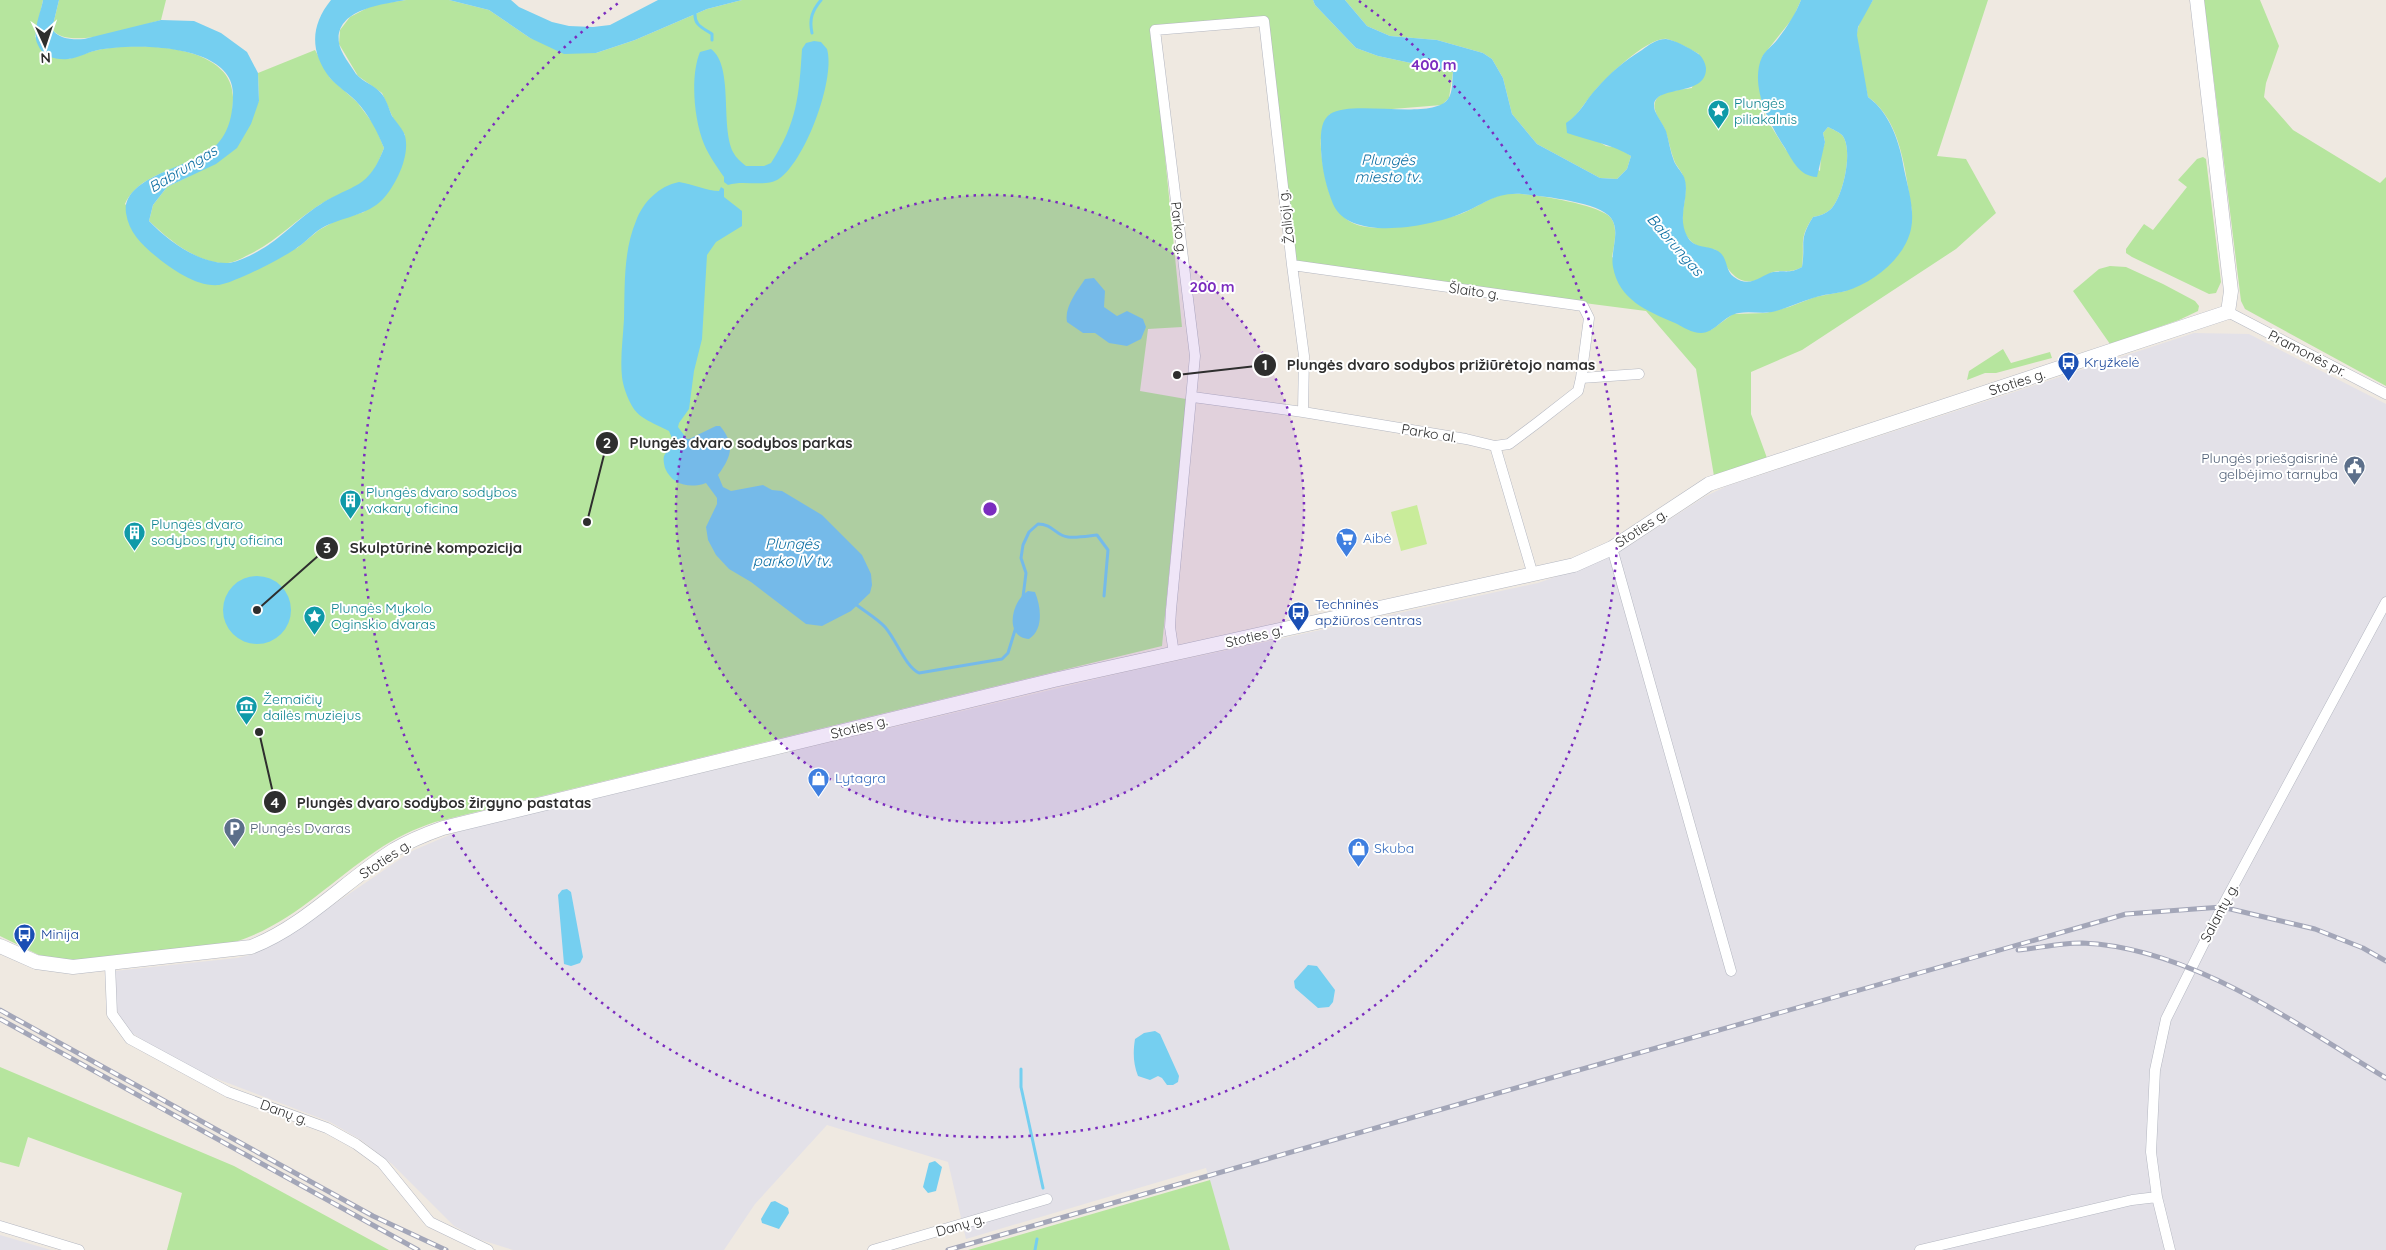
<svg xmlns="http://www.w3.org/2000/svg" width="2386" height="1250" font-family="Quicksand,sans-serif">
  <rect width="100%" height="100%" fill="#efe9e1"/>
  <path fill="#e3e1e8" d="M2194,333L2249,334L2386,404V1250H1230L1206,1168L966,1239L948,1162L827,1125L755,1204L724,1250H513L478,1239L454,1226L392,1164L361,1140L330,1122L199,1072L161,1052L132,1033L122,1021L114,1003V971L237,958L254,954L283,939L412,851L461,830L1126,672L1538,583L1603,560L1630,545L1706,496L1727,486Z
    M0,1235L51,1250H0Z"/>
  <path fill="#b6e59e" d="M0,0H43L35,37L69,59C79,56 88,52 98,50C136,42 232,43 233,97C233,107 232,122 228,131C208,171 144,163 125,204L199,281L297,248L319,230L337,220L364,212L405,135L393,118L382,93L358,76L339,44L340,30L350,17L373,5L406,0H449L489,10L530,38L596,53L635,40L707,9L742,0H1313L1315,5L1356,48L1378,56L1453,72L1449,98L1442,105L1330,114C1316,132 1321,155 1325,176C1337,235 1368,232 1419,222C1433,219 1450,219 1463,213C1477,207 1489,198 1504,194C1522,191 1598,204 1610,217C1619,227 1614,245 1612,257L1711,330L1733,314L1766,313L1789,307L1815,297L1846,291L1912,211C1905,173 1902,121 1868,97C1865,80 1853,44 1858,28C1861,18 1867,9 1873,0H1988L1937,156L1966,159L1996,213L1956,249L1802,350L1751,372V414L1767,458L1714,476L1696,369L1646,311L1292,265L1266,20L1152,26L1182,327L1148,329L1140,391L1186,399L1162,646L435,822C414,829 395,838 376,851C328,883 292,924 235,942L71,961L45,958L0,936Z
    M59,0H166L161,20C138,26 67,52 52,29Z
    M1345,0H1801L1793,18L1762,57L1760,90L1763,110L1769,123L1786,150L1820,171L1821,155L1825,142L1823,133L1828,127C1832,129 1839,132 1842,135C1854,149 1843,197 1831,209C1825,214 1820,216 1813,217C1798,240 1805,242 1802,267C1790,274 1785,269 1773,272C1769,273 1766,277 1763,278C1736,290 1728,268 1716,250C1706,248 1696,248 1689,239C1673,221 1692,196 1683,176C1681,170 1676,166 1674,160C1670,150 1669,140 1665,130C1662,122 1652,112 1655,102C1659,90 1682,90 1692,88L1699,54C1689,49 1678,42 1667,39C1649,36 1605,78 1594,92C1584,103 1579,114 1567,123L1606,146L1619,148L1631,156L1627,169L1617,179L1600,178L1537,144L1512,114L1503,78L1492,59L1483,53L1437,40L1390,36L1367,26Z
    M2204,0H2260L2279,46L2266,83L2264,97L2293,130L2380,183L2386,177V386L2245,309L2241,301Z
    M315,50L330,78L357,102L375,126L384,148C380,158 376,169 368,178C357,190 335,195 321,204C295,220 275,243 246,256C241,259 234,262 228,263C199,265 169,240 149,221L153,205L167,187L190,176L259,101L258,73Z
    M2203,157L2206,159L2221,282L2216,293L2209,294L2132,257L2126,253V249L2144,224L2153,230L2187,187L2178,180L2197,159Z
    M2110,266L2126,267L2163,284L2195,301L2199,306L2198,311L2179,320L2110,344L2073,291L2099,269Z
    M2003,349L2011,363L2050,352L2052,358L1996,373H1985L1967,380L1969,371Z
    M0,1067L234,1166L389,1250H167L182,1193L28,1137L19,1167L0,1162Z
    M1210,1180L1230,1250H968Z"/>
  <path fill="#c9ec9a" d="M1417,505L1427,544L1401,551L1391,512Z"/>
  <path fill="#75cff0" d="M43,0H59L52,29C58,39 73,40 84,39L161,20L194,21L221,33L247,52L258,73L259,101L251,124L237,148L216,164L167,187L153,205L149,221C168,241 200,264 228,263C242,262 269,246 279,237C293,226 306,213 321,204C354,183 368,190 384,148C377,131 369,115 356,101C348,93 338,87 330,78C310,52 310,26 331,0H406C384,4 334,9 339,43C340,52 351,66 356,74C363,82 374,85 381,93C386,98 389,109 392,116C396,122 401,127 404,133C412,153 396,185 383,199C367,216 341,217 322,228C313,233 307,241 298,247C285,257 234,283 219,285C197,287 173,270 158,258C142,245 129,233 126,213C121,177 190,167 212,149C229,135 233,115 233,93C232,43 132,43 98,50C88,52 78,58 68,59C56,60 43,57 38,45C31,32 41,13 43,0Z
    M449,0H511L519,7L552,22L569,26L593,27L610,25L658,0H742L707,9L635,40L596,53L564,54L530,38L489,10Z
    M1313,0H1345L1367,26L1390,36L1437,40L1483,53L1492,59L1503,78L1512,114L1537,144L1600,178L1617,179L1627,169L1631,156C1614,145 1587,140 1567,133L1566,123C1580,114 1585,101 1596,89C1610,73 1624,61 1642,50C1649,45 1656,39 1666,39C1675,40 1689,48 1697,53C1702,56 1705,62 1706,68C1707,100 1646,82 1655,111C1658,118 1663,124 1666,131C1669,141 1670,151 1674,161C1676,166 1681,171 1684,177C1691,196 1676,215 1687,236C1694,249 1706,245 1716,250C1729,256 1724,270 1734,277C1750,289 1761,275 1773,272C1786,270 1790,274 1802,267C1806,242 1798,241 1813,217C1820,216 1825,214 1831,209C1843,197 1854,149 1842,135C1839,132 1832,129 1828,127L1823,133L1825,142L1817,177C1799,176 1793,161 1785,148C1770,125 1749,86 1762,57C1765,51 1773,45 1777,40C1787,27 1795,15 1801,0H1873L1858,27L1857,35L1868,97C1890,113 1900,143 1904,169C1908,188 1915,210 1911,229C1905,258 1873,283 1846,291C1835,294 1824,294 1813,298C1799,302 1786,309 1772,312C1761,314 1750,311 1739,313C1724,315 1715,333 1701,333C1692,333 1683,327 1675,323C1647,311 1619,300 1613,267C1610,251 1621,232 1611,218C1600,202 1541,196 1522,194C1494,192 1484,205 1460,214C1430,226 1350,243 1333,204C1326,187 1322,169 1321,150C1321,139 1319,122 1330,114C1353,99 1432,121 1448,99C1453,92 1452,81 1453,72L1378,56L1356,48L1315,5Z
    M814,41L821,42L827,49C836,79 804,165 777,180C763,187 743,180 728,185L724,182V177C717,167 709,156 704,144C694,120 690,76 700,52L711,49C734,66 720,126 733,152C736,158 741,162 746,166H764L771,163C797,123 799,96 802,49L806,43Z
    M679,182C692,184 708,191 719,191L721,187L724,189V197L742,211V226L716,242L707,255L702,339L694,371L689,409L679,423L678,427L687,439H689L716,426H720C736,445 731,457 718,475L723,487L731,491L763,485L772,490L782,491L822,515L862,555L871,574L872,585L870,593L851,611L822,626L806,624L751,582L729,569L716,555L708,540L706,527L717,504V498L706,483C690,489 672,485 665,468C664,464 663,459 664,456C666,452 671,447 674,443L669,431C656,424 639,419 632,406C627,397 623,386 622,377C620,358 623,338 624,319C625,287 623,252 636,221C643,202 659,186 679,182Z
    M1094,278L1105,291L1104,307L1117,316L1127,311L1143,319L1146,327L1141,339L1127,346L1109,343L1095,333H1083L1067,322C1064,307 1077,291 1085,279Z
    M223 610a34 34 0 1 1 68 0a34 34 0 1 1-68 0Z
    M1028,591L1035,592C1041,607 1044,629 1029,639C1003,637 1012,600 1028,591Z
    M567,889L571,892L583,957L580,963L571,966L564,964L558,895L562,890Z
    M1308,965L1317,966L1335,990L1333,1002L1329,1007L1318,1008L1295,988L1294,981Z
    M1155,1031L1160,1034L1179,1076L1178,1082L1173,1085H1167L1162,1078L1158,1076L1150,1080L1138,1076C1133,1063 1133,1052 1135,1039L1144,1033Z
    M935,1161L942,1167L936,1191L928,1193L923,1187L929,1163Z
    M775,1201L788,1208L789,1213L779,1229L762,1223L761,1219L771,1202Z"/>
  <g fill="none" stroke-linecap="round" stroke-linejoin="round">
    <path stroke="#75cff0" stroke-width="3" d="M695,12C694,25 701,27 712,34V40
      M812,33C809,19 812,11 821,0
      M1023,597L1026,573L1021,558L1023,545L1029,532L1038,524C1053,524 1056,536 1068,537C1077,538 1088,536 1097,535L1108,550L1104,596
      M854,603C864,611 877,618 885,627C897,641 905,666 919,673L1002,659L1008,653L1016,627
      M1021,1069V1087L1043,1188
      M1035,1250L1037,1239"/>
    <defs>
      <path id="minor" d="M1292,265L1583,306L1589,318L1581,378
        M2228,312L2386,394
        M1193,397L1303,412L1466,439L1495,446L1509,444L1537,423L1578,391L1581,378L1639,374
        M1495,446L1533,575
        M1612,548L1731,971
        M1174,654L1170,627L1171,610L1195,356L1155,30L1264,21L1292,265L1304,356L1303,412
        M110,964L112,1014L130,1039L228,1092L327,1128L356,1144L382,1163L430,1222L488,1250
        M0,1226L79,1250
        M873,1250L1047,1199
        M1920,1250L2132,1200L2157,1197
        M2170,1250L2157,1197L2151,1152L2155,1070L2166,1019L2222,907L2386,602"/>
      <path id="secondary" d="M0,946L36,962L73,967L251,947C305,926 345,881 394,850C409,841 426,834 443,828L1054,680L1574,565L1612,548L1709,484L2228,312L2231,291L2197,0"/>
    </defs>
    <use href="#minor" stroke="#b4b7c1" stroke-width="11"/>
    <use href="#secondary" stroke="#b4b7c1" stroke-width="15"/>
    <use href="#minor" stroke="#fff" stroke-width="10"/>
    <use href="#secondary" stroke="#fff" stroke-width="14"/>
    <defs>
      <path id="rail" d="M2018,950C2038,948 2061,943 2082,943C2190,947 2296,1024 2386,1078
        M0,1010L373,1216L446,1250
        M0,1019L418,1250
        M948,1250L2126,914L2222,907L2315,929L2363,948L2386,961"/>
    </defs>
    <use href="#rail" stroke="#a3a6b8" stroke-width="5"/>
    <use href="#rail" stroke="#fff" stroke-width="3" stroke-dasharray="9" stroke-linecap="butt"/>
  </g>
  <circle cx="990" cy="509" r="314" fill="#7b2cbf" fill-opacity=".12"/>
  <g fill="none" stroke="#7b2cbf" stroke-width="2.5" stroke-dasharray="2.5 5">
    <circle cx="990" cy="509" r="314"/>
    <path d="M1359 1A628 628 0 1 1 621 1"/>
  </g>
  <defs>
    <symbol id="sight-pin" viewBox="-11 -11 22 30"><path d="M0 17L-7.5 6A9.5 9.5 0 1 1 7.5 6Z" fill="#0f9aa8" stroke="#fff"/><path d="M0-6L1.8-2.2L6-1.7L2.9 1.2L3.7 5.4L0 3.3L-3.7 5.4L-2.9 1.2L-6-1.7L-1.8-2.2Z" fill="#fff"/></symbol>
    <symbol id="bus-pin" viewBox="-11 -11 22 30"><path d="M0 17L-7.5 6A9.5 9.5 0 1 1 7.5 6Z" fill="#1a4fb4" stroke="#fff"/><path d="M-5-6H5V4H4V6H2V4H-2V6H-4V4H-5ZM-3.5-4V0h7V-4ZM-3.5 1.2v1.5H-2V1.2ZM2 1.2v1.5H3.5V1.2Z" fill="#fff"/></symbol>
    <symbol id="civic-pin" viewBox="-11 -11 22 30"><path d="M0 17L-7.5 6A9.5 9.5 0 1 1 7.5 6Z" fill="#5c6f8a" stroke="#fff"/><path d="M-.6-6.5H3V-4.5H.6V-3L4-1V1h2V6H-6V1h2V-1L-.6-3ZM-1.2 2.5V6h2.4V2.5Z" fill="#fff"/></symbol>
    <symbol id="building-pin" viewBox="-11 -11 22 30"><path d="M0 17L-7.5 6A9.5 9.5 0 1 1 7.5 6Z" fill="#0f9aa8" stroke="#fff"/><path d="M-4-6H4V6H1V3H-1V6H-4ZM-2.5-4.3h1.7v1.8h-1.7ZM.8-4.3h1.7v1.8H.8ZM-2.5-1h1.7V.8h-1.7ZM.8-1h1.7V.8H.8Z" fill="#fff"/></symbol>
    <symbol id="supermarket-pin" viewBox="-11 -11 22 30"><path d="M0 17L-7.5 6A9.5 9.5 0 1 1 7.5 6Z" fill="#3f7fe0" stroke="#fff"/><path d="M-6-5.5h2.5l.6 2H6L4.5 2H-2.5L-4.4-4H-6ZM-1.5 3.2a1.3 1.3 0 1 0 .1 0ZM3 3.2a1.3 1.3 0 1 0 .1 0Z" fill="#fff"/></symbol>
    <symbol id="museum-pin" viewBox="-11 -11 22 30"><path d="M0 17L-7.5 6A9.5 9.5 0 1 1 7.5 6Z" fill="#0f9aa8" stroke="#fff"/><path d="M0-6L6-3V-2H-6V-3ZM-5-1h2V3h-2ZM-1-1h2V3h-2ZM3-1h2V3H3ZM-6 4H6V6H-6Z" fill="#fff"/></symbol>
    <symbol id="shop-pin" viewBox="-11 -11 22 30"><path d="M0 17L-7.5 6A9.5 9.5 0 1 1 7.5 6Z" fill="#3f7fe0" stroke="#fff"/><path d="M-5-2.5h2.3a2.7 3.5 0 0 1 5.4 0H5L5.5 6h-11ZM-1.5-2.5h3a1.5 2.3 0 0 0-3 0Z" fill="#fff"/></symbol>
    <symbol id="parking-pin" viewBox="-11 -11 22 30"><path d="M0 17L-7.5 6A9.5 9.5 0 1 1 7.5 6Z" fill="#5c6f8a" stroke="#fff"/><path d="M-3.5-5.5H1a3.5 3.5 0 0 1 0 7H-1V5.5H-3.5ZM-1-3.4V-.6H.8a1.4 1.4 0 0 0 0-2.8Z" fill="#fff"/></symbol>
  </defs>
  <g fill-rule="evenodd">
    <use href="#sight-pin" x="1706" y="98" width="25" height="34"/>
    <use href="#bus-pin" x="2056" y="350" width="25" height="34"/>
    <use href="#civic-pin" x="2342" y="454" width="25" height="34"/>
    <use href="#building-pin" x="338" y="488" width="25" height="34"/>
    <use href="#building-pin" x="122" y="520" width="25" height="34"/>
    <use href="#supermarket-pin" x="1334" y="526" width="25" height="34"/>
    <use href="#bus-pin" x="1286" y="600" width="25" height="34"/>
    <use href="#sight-pin" x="302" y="604" width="25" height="34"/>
    <use href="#museum-pin" x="234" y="694" width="25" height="34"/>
    <use href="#shop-pin" x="806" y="766" width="25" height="34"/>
    <use href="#parking-pin" x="222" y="816" width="25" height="34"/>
    <use href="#shop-pin" x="1346" y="836" width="25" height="34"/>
    <use href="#bus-pin" x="12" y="922" width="25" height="34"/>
  </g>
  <g text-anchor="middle" stroke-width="4" stroke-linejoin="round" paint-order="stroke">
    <g font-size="14" fill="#0d838f" stroke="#fff" text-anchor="start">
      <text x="1734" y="108">Plungės<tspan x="1734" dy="16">piliakalnis</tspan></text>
      <text x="366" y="497">Plungės dvaro sodybos<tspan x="366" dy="16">vakarų oficina</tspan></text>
      <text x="151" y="529">Plungės dvaro<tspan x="151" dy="16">sodybos rytų oficina</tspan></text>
      <text x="331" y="613">Plungės Mykolo<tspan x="331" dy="16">Oginskio dvaras</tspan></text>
      <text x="263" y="704">Žemaičių<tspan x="263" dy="16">dailės muziejus</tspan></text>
    </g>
    <g font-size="14" fill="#2e2e2e" stroke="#fff">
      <text transform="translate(1286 217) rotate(-97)" y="5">Žalioji g.</text>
      <text transform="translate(1179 228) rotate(83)" y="5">Parko g.</text>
      <text transform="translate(1474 291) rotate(8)" y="5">Šlaito g.</text>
      <text transform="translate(2307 353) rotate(27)" y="5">Pramonės pr.</text>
      <text transform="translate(2017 382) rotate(-18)" y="5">Stoties g.</text>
      <text transform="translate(1429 433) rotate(9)" y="5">Parko al.</text>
      <text transform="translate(1641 528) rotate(-33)" y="5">Stoties g.</text>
      <text transform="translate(1254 636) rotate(-13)" y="5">Stoties g.</text>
      <text transform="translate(859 727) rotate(-14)" y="5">Stoties g.</text>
      <text transform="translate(385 859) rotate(-34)" y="5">Stoties g.</text>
      <text transform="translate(2219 913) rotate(-62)" y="5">Salantų g.</text>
      <text transform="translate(284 1112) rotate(20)" y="5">Danų g.</text>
      <text transform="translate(960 1225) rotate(-16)" y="5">Danų g.</text>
    </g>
    <g font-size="14" fill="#164399" stroke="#fff" text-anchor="start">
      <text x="2084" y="367">Kryžkelė</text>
      <text x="1315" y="609">Techninės<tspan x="1315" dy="16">apžiūros centras</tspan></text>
      <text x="41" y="939">Minija</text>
    </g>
    <g font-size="14" fill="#4e5e75" stroke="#fff" text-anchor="end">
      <text x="2338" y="463">Plungės priešgaisrinė<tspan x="2338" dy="16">gelbėjimo tarnyba</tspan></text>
      <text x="250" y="833" text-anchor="start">Plungės Dvaras</text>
    </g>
    <g font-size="14" fill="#366cbe" stroke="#fff" text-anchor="start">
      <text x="1363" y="543">Aibė</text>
      <text x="835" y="783">Lytagra</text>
      <text x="1374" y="853">Skuba</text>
    </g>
    <g font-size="15" font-style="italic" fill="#0d6fa3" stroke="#fff">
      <text x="1388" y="165">Plungės<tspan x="1388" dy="17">miesto tv.</tspan></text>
      <text transform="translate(183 169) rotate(-31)" y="5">Babrungas</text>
      <text transform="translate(1675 245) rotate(49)" y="5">Babrungas</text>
      <text x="792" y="549">Plungės<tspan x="792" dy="17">parko IV tv.</tspan></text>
    </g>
  </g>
  <circle cx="990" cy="509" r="8" fill="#7b2cbf" stroke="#fff" stroke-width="2.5"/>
  <g font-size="15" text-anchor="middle" font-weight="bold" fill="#7b2cbf" stroke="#fff" stroke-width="4" stroke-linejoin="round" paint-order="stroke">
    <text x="1434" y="70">400 m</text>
    <text x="1212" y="292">200 m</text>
  </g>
  <path fill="none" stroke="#2e2e2e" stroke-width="2" d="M1177 375L1265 365M587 522L607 443M257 610L327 548M259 732L275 802"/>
  <g fill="#2e2e2e" stroke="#fff" stroke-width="2">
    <circle cx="1177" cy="375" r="5"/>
    <circle cx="587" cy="522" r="5"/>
    <circle cx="257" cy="610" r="5"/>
    <circle cx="259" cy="732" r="5"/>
    <circle cx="1265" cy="365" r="12"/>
    <circle cx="607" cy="443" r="12"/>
    <circle cx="327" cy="548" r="12"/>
    <circle cx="275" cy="802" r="12"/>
  </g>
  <g font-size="15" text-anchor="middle" font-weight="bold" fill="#fff">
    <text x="1265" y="370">1</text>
    <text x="607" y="448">2</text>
    <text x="327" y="553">3</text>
    <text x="275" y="808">4</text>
  </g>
  <g font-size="15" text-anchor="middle" font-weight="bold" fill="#2e2e2e" stroke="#fff" stroke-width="4" stroke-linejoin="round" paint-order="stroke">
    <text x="1441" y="370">Plungės dvaro sodybos prižiūrėtojo namas</text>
    <text x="741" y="448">Plungės dvaro sodybos parkas</text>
    <text x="436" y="553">Skulptūrinė kompozicija</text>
    <text x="444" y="808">Plungės dvaro sodybos žirgyno pastatas</text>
  </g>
  <g transform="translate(45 45) rotate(177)" stroke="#ffffff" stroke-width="4" paint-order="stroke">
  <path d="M0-4L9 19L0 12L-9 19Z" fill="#2e2e2e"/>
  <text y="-8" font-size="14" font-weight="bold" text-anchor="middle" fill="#2e2e2e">N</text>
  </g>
</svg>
